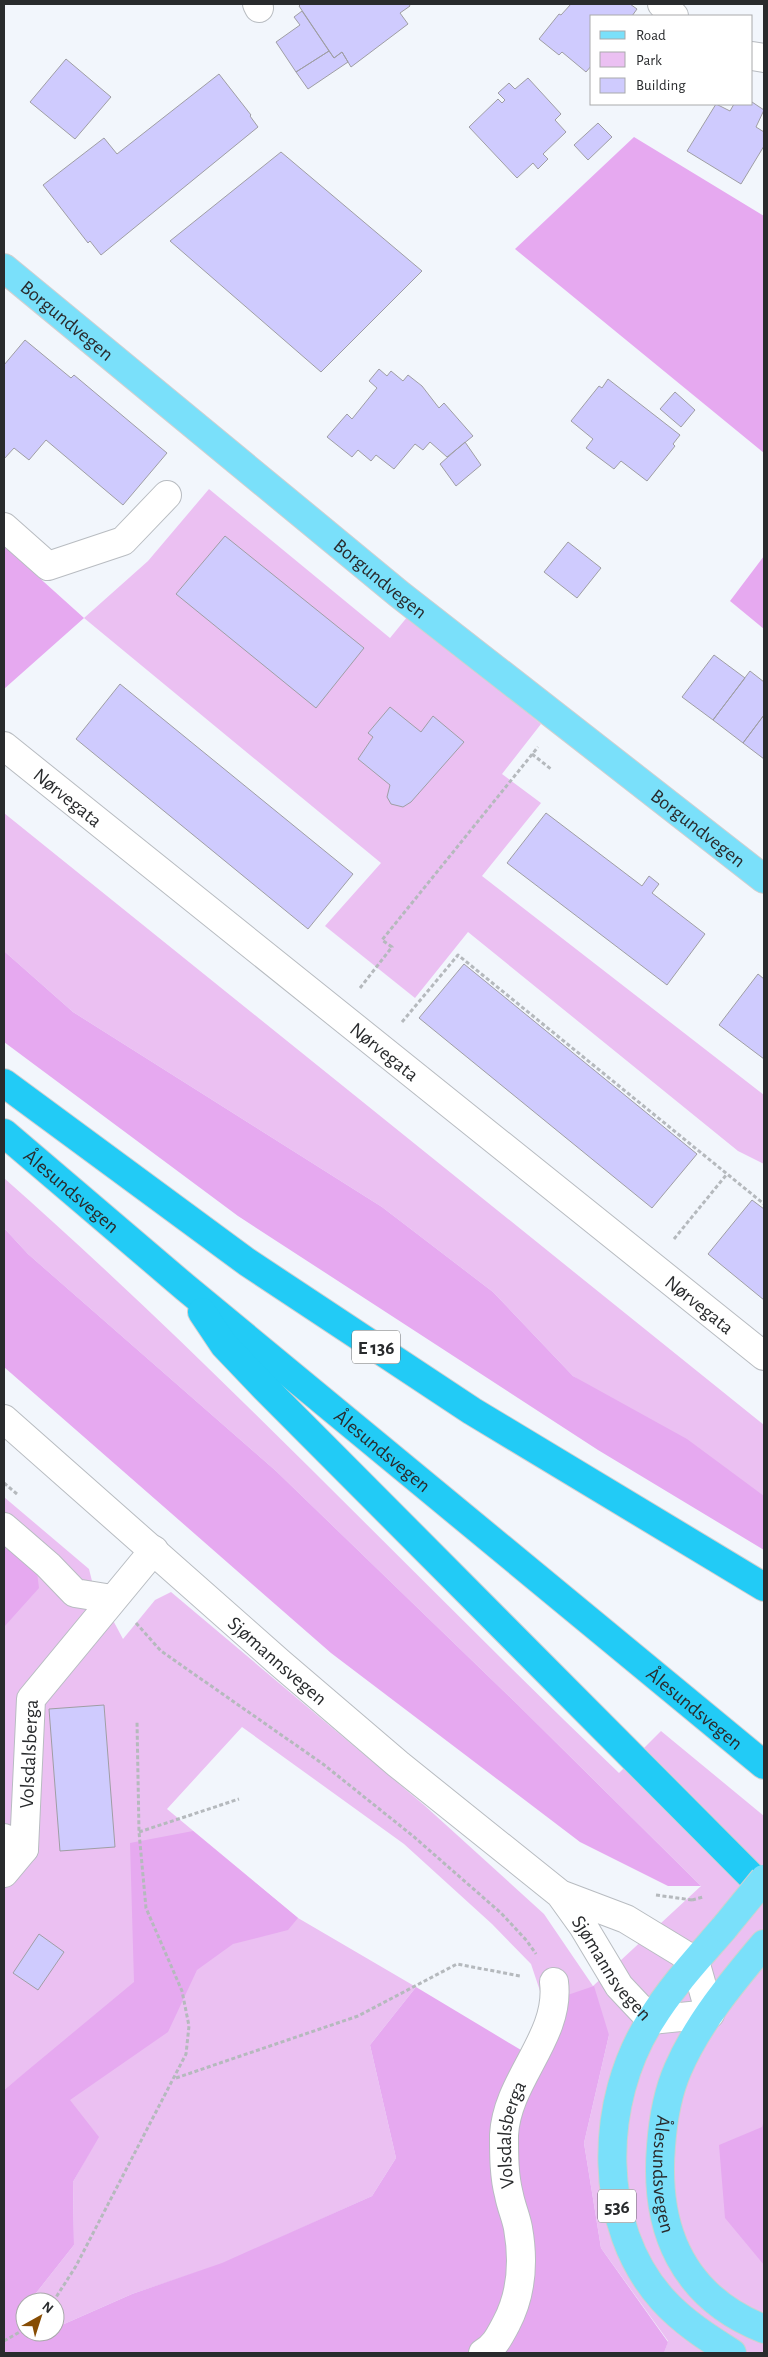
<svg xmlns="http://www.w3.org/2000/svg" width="768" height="2357" font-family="'Alegreya Sans',sans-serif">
  <rect width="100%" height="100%" fill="#f2f6fc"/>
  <path fill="#ebc0f2" d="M209,489L390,638L408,616L541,724L502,774L541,803L482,876L764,1095V1164L738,1151L468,932L415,998L325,926L381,863L84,618L148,561Z
    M4,813L764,1425V1502L573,1376L493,1292L382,1207L73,1012L4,951Z
    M4,1178C218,1367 413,1576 619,1773L661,1731L764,1816V2353H664L668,2341L601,2248L584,2143L609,2035L544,2003L531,1964L492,1924L404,1844L242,1727L167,1809L298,1918L416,1987L370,2045L396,2158L372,2196L222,2264L132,2294L55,2328V2302H29L74,2245L73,2182L98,2137L33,2067L4,2090V1497L89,1569L92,1581L123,1639L155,1600L171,1592L424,1805L544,1914L593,1986L701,1886L514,1701L276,1471L28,1254L4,1228Z"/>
  <path fill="#e6a9f0" d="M634,137L764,216V453L515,249Z
    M4,546L84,618L4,689Z
    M764,556V629L730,601Z
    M4,951L73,1012L382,1207L493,1292L573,1376L687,1439L764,1496V1550L598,1450L238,1216L4,1042Z
    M4,1228L28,1254L276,1471L514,1701L701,1886H668L580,1842L331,1653L4,1367Z
    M4,1544L37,1572L39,1588L4,1627Z
    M193,1831L298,1918L288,1930L233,1944L197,1970L168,2032L70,2100L99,2137L73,2182L74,2245L29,2302H25V2332H55V2328L132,2294L222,2263L372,2196L396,2158L370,2045L416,1987L521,2050L544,2003L594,1986L609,2035L584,2143L601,2248L668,2342L664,2353H4V2090L134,1982L130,1843Z
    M764,2120V2265L725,2218L719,2145L762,2127Z"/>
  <path fill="#cfcbfe" stroke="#9f9ea4" d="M301,4H409L410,6L400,13L408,24L351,67L342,52L334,58L299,6Z
    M571,4H630L637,9L632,16H592V65L586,72L562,52L559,55L539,39L559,14L561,15Z
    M302,11L329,51L296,72L276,42L300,25L294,17Z
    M329,51L334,58L342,52L348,62L308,89L296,72Z
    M66,59L111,97L75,139L30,102Z
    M219,74L251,115L250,116L258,127L101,255L90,241L88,243L43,185L104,138L117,154Z
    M528,78L561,114L555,120L566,132L543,154L548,159L538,169L533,163L517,178L469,127L498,99L502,103L505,100L498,93L509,83L515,89Z
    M752,102L764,110L756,127L764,132V146L741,184L687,151L716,104L730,111L734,104Z
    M598,123L612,137L588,160L574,145Z
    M281,152L422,271L321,372L170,241Z
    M25,340L71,378L74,375L167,453L123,505L46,440L29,460L14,448L4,459V365Z
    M379,369L387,376L391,371L403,381L408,375L422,386L439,408L444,403L473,436L447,457L430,442L423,450L415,444L394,469L376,455L371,461L358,450L352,457L327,437L347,414L352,419L377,388L369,381Z
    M608,379L680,435L673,444L675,446L647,481L621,461L614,469L586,448L593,439L571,421L599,386L602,388Z
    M675,392L695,410L681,427L660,409Z
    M465,442L481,465L456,486L440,464Z
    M225,536L364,648L316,708L176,594Z
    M568,542L601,568L577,598L544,572Z
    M714,655L745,678L713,720L682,697Z
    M750,671L764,682V715L743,743L713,720Z
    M120,684L353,874L308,929L76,739Z
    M390,707L421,732L433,716L464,742L411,802L403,807L391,804L387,797L390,785L358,759L373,737L368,733Z
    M764,715V759L743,743Z
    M546,813L642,886L649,876L659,884L652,893L705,934L667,985L507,863Z
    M464,964L697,1154L652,1208L419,1018Z
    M758,974L764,979V1059L719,1025Z
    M752,1200L764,1209V1300L708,1254Z
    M104,1705L115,1847L60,1851L49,1709Z
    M39,1934L64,1952L38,1990L13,1973Z"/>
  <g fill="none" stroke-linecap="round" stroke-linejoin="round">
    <defs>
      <g id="minor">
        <path d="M257,4L259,8"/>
        <path d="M662,4L674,16"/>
        <path d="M752,56L764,58"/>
        <path d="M4,527L48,566L123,541L167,495"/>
        <path id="s1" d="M4,746L764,1356"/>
        <path id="s2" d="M4,1419L280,1663L398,1764L560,1894L583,1926L619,1986L651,2020L710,2014L695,1961L626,1919L560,1894"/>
        <path d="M4,1527L48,1565L75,1593L112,1599"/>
        <path id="s3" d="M4,1838L24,1849L31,1699L154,1550"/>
        <path d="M4,1873L24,1849"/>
        <path id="s4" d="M483,2353C495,2346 499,2337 506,2324C522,2294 524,2262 518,2228C516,2217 511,2206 509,2195C504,2176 504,2155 504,2135C507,2079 561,2037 554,1982"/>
      </g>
      <g id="major">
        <path id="s5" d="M4,268L399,594L764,879"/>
        <path d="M724,1928C699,1957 671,1987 651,2020C599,2101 596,2226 663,2300C683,2322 708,2338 732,2353"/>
        <path id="s6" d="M764,1944C732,1982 698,2023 678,2069C667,2094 663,2119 661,2146C654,2230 683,2297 764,2329"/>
      </g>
      <g id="highway">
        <path d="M4,1083L247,1262L472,1411L764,1587"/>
        <path id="s7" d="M4,1133L186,1288L764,1765"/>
        <path d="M202,1312L224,1345L265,1388L764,1889"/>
      </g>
    </defs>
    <use href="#minor" stroke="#b8bcc1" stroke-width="30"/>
    <use href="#major" stroke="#d0d0d1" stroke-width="30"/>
    <use href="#highway" stroke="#d0d0d1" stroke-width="30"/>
    <path stroke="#b5b9bd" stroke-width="3" stroke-dasharray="4 2.5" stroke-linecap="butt" d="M532,754L551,769
      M360,988L392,947L382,940L538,747
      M402,1022L458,955L764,1204
      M674,1239L727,1174
      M4,1483L17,1494
      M136,1623L161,1651L323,1764L413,1836L501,1913L527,1941L536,1954
      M139,1832L239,1799
      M656,1895L692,1900
      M176,2078L358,2016L457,1964L520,1976
      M53,2302L76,2266L186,2054L189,2026L182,1991L146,1908L139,1832L137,1721
      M4,2341L25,2329"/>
    <use href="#minor" stroke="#fff" stroke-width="28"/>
    <use href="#major" stroke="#7ae0fa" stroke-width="28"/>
    <use href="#highway" stroke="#22cbf6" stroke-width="28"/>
    <defs>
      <path id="major-bridge" d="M724,1928L764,1879"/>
    </defs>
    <use href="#major-bridge" stroke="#d0d0d1" stroke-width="30" stroke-linecap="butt"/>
    <path stroke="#b5b9bd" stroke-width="3" stroke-dasharray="4 2.5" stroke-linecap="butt" d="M692,1900L703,1897"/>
    <use href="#major-bridge" stroke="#7ae0fa" stroke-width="28"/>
  </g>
  <g text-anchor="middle" stroke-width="4" stroke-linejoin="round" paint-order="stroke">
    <g fill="#fff" stroke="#696b6c" stroke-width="1">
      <rect x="352" y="1330.5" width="48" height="33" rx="4"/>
      <rect x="598" y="2189.5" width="38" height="33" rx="4"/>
    </g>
    <g font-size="19" font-weight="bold" fill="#292b2d">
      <text x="376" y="1354">E 136</text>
      <text x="617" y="2213">536</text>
    </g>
    <g font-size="20" fill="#292b2d" stroke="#fff">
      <text dy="7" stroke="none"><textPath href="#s5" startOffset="82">Borgundvegen</textPath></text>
      <text dy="7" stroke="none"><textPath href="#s5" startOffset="488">Borgundvegen</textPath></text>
      <text dy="7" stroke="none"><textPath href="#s1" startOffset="82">Nørvegata</textPath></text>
      <text dy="7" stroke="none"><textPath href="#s5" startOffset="892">Borgundvegen</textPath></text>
      <text dy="7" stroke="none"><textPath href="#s1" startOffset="488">Nørvegata</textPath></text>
      <text dy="7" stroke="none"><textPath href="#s7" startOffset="89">Ålesundsvegen</textPath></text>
      <text dy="7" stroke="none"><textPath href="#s1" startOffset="892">Nørvegata</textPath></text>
      <text dy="7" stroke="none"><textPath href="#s7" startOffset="494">Ålesundsvegen</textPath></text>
      <text dy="7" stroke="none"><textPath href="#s2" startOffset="365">Sjømannsvegen</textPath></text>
      <text dy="7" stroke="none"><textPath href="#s7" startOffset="899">Ålesundsvegen</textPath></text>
      <text dy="7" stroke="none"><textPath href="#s3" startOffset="118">Volsdalsberga</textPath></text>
      <text dy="7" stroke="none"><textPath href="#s2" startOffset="822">Sjømannsvegen</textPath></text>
      <text dy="7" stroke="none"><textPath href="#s4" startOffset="232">Volsdalsberga</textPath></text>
      <text dy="7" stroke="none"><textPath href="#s6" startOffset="260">Ålesundsvegen</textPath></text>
    </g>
  </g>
  <rect width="768" height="2357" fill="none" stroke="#292b2d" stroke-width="10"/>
  <rect x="590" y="15" width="162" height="90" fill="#ffffff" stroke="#a9aaab"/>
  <rect x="600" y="31" width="25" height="8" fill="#7ae0fa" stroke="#a9aaab"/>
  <text x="636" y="40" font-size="15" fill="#292b2d">Road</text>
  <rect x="600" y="52" width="25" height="15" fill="#ebc0f2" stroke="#a9aaab"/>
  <text x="636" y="65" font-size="15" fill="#292b2d">Park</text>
  <rect x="600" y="78" width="25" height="15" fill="#cfcbfe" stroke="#a9aaab"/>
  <text x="636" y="90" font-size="15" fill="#292b2d">Building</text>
  <g transform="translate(40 2317) rotate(39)"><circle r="24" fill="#ffffff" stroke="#a9aaab"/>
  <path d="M0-4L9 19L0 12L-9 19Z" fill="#874d04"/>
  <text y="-8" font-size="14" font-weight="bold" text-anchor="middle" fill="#292b2d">N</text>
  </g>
</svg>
